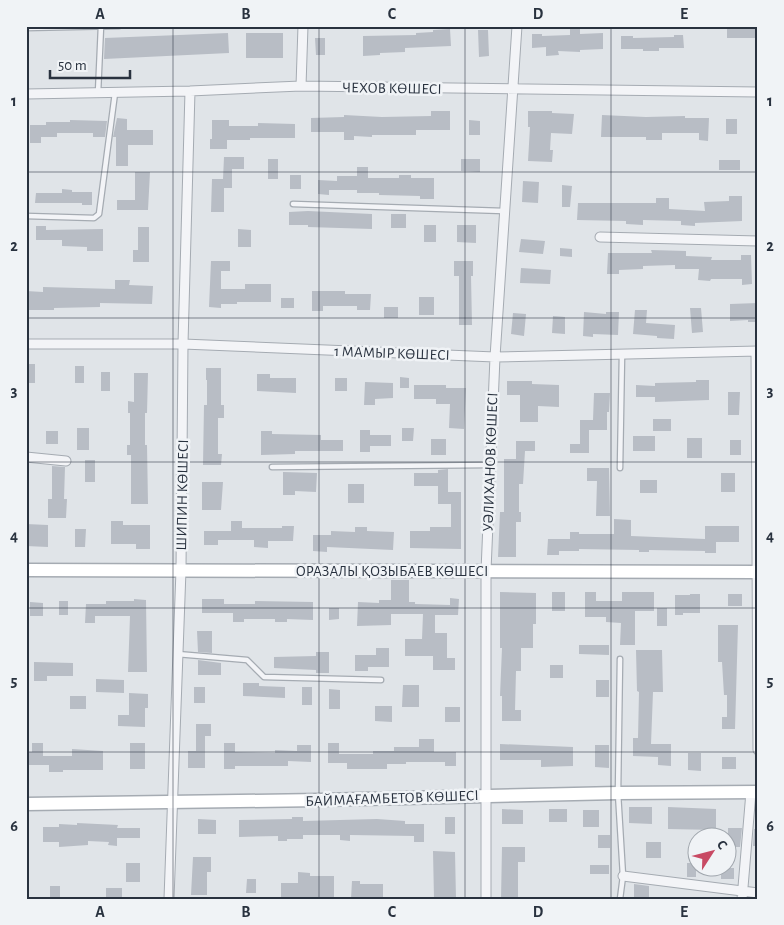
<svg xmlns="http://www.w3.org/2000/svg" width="784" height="925" font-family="'Alegreya Sans',sans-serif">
  <rect width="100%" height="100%" fill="#e0e4e8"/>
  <path fill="#b8bdc5" d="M570,26H580V34L603,33V49L580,50V52L558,51L559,55L546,56V47L532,48V34H542V36L570,35Z
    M727,26H758V38H727Z
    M450,29L451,46L405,48V52L380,53V55L363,56V36L416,35V33L433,32V30Z
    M478,30H488L489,56L479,57Z
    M228,33L229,53L104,59L105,38Z
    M246,33H283V58H246Z
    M674,35H683L684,48H659V51H643V49H621V36H633V38L674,37Z
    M315,38H325V55H316Z
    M431,111H450V130H416V135H372V137L354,136V140H344V132H311V118L344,117V115L382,117L431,116Z
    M528,111H552V113L574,114L572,134L551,133L550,150H553L552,162L528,161L530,127H528Z
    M602,115L646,117L685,116V118H709L708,141L699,140V133H662V140H646V137H601Z
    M117,118L127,119V130H153V145H128V166H116V137H113Z
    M726,119H737V134H726Z
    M70,120L107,121L105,137H93V133H57V137H41V143H30V125H46V122H70Z
    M212,120H229V126H258V123L295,124V138H250V140H227V149H210V139H212Z
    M469,120L480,121V135H469Z
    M224,157H244V169H232V188H224V212H211L212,179H223Z
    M268,159H278V179H268Z
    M461,159H480V172L461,171Z
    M719,160H740V170H719Z
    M357,167H368V178H399V175H411V178H434V199H420V196L379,195V193H357V190H329V195L318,194V180L337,181V176H357Z
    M135,172H150L148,210H117V200H135Z
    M290,175H301V189H290Z
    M523,181L539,182L538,203L522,202Z
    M562,185L572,186L570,207H562Z
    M62,189L72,190V192H92V205H82V203H35L36,193H62Z
    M729,196H742V221L695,223V226L681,225V221L643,220V225L626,224V221L577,220L578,203H656V198H669V209L705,211L704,202L729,201Z
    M308,211L372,214V229L308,227V225H289V212Z
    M391,214H406V228H391Z
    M424,225H436V242H424Z
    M457,225H476V243L457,242Z
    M36,226H46V230L103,229V251H87V247L62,246V240H36Z
    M138,227H149V262H133V250H138Z
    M238,229L251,230V247H238Z
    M521,239L545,241L543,254L519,252Z
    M560,248L572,249V257L560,256Z
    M651,250L686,251V256L712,257L711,260H741V255H751L752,284L742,285V279H711L710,281L698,280L699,269H675V265L643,266V269L619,270V274H607L608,253H652Z
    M211,261H230V271H221V289H245V284H271V302H237V304H221V308L209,307Z
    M454,261H473V276H471L472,325H459V276H454Z
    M521,268L551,270L550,284L520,283Z
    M115,280H130L129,285L153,286L152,304L100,303V307L54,308V310H26V291L43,292V287L115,289Z
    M312,291H345V294H371L370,310H357V306H323V311H312Z
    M419,297H434V315H419Z
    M281,298H294V308H281Z
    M758,303V322H748V320L730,321V304Z
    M384,307H398V318H384Z
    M690,308H701L703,332L692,333Z
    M635,310H647L646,323L675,325L674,339L657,338V336L633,334Z
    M584,312L606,314V312H619L618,335L593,334V337L583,336Z
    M513,313L526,314L524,336L511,334Z
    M553,316L565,317V334L552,333Z
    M26,364H35V383H26Z
    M75,366H84V383H75Z
    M206,368H221V405H224V418H218V454H222L221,465H203L204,405H207V380H206Z
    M101,372H110V391H101Z
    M134,373H148L147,413H145V445H147L148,504H131V455H127V445H130V413H128V401L134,402Z
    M257,374H270V378H296V393L257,391Z
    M400,377L409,378V388H400Z
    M335,378H347V391H335Z
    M696,380H709V400L655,402V397H636V385L655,386V383L696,382Z
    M507,381H532V384L559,385V407L538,406V422H520V395H507Z
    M365,382L393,383V398L375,399V405H364Z
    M414,385H446V388H466L464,429L449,428L450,404H436V399H414Z
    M728,392H740L739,415H728Z
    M594,393H610L609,412H607V430H589V453H570V444H580V420H593Z
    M653,419H671V431H653Z
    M77,428H89V450H77Z
    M402,428H414L413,441H402Z
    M360,430H370V435H391V446H370V452H360Z
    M46,431H58V444H46Z
    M261,431H272V434L321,435V440H343V451H295V454L261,455Z
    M633,436H655V451H633Z
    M687,438H702V458H687Z
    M431,439H446V455H431Z
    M730,440H741V455H730Z
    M516,441H535V451H525L523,484H519V512H521V522H516V557H498L500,512H504V459H516Z
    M85,460H95V482H85Z
    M52,466L65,467L64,499H67L66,518H48V499H52Z
    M587,468H609L610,516H596L597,481H587Z
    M448,469V492H461V549L410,548V531H430V527H451V504H438V486H414V473H438V470Z
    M283,472L317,473L316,492L295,491V495H283Z
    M721,473H735V492H721Z
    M640,480H657V493H640Z
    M202,482H223L221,510H202Z
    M348,484H364V503H348Z
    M614,519L631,520V536L705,539V526H739V542H716V553H705V551L649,550V552H639V550L579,549V551H559V555H547L548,539H570V532H579V534H614Z
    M111,521H123V525H150V549H136V544H111Z
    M231,521H242V528H282V526H294L293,541H268V548L254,547V540H218V545H204V531H231Z
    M26,524L48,525V547L26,546Z
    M355,527H367V531L394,532L393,550L327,547V552L313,551V535H331V531L355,532Z
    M75,529H86L85,547H75Z
    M391,580H409V602H415V604L450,605V598L459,599L458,615H435V633H447V658H455V670H433V656H405V639H422L423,614H391V625L357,626L358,602L379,603V600H391Z
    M500,592L536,593V624H533V648H521V671H516L515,710H521V721H502V696H500L502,648H500Z
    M552,592H565V611H552Z
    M585,592H596V601H622V592H654V611H635V645H620L621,623L606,622V617H585Z
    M690,594H700V613H683V615H675V595H690Z
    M728,594H742V606H728Z
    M134,599L146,600L147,672H128L130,616H95V623H85L86,604H106V601H134Z
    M202,599H224V604H255V601L313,602V620L287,619V622H275V619H244V622H233V613H202Z
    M59,601H68V615H59Z
    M30,602L43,603V616H30Z
    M329,608H339V619L329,620Z
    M657,608H667V626H657Z
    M718,625H738L735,729H722V717H727V695H724L722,662H718Z
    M197,631H212V653L198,652Z
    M579,645H609V655L579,654Z
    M376,648H389V667H368V671H355V655H376Z
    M636,650H662L663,692H653L651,744H671V766L658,765V757L633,756V738H638L639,692L637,691Z
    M316,652H329V673H316V670L274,668V657L316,656Z
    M198,660L221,663V675H198Z
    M34,662L73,663V676H47V681H34Z
    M550,665H563V678H550Z
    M96,679L124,680V693L96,692Z
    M596,680H609V697H596Z
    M243,683H259V686L285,687V698L243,696Z
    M403,685H419V707H402Z
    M194,687H205V703H194Z
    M302,687H312V705H302Z
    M329,689L340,690V709H329Z
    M129,693L148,694V708H145V727L118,726V715H129Z
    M70,696H86V709H70Z
    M375,706H392V722L375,721Z
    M445,707H460V722H445Z
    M196,724H211V736H205V768H188V751H196Z
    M419,739H434V752H456V766H445V762H406V764H387V769H347V763H328V743H339V754H373V751H394V747H419Z
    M32,743H43V756H72V749L103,751V770H63V772H49V765H26V752H32Z
    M130,743H145V769H130Z
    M224,743H235V752L275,753V750L297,751V745H311V762L288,761V766H235V769H224Z
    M500,744L573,747V766L541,767V760H500Z
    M595,745H609V768L595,767Z
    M688,753H701V771L688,770Z
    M722,757H736V769H722Z
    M629,807H652V824L629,823Z
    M668,807L716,809V830L668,829Z
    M502,809L523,810V824H502Z
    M549,809H567V822H549Z
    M583,810H599V827H583Z
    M292,817H303V821L377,819L405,821V824H424V842H414V836L350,835V841L340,840V835H303V839H287V841H278V836L239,837V820L292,819Z
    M445,817H455V834H445Z
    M198,819L216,820V834H198Z
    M77,823L118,825L117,828H140V838H117V846L108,845L109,842L88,841V845L59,847V842H43V827H59V824L77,825Z
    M728,828H742L740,847H728Z
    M754,829H758V846H753Z
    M598,835H610V848H598Z
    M646,842H661V858H646Z
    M502,847H525V862H518V899H501Z
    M433,851L455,852L456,899H434Z
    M193,857H211V872H207V895H191Z
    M126,863H140V882H126Z
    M687,863H696V877H687Z
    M590,865H609V874H590Z
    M721,868H734V879H721Z
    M298,872L310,873V876H334V897H281V883H298Z
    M247,879H256V893H246Z
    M352,881H360V884H383V899H351Z
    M634,884L649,886V899H634Z
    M50,886H60V899H50Z
    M106,888H122V899H106Z"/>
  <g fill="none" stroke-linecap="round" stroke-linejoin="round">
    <defs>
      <path id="lane" d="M26,28L119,26
        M98,93L101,26
        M293,204L504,211
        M26,216L94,218L99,214L115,93
        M272,467L490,465
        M620,468L622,354
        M177,654L247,660L264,677L381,680
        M620,659L618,793L623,876L620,899"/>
      <path id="street" d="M301,86L303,26
        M26,94L190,91L301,86L758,92
        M600,237L758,241
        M26,344H183L495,357L758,351
        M756,351L758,750
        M26,457L66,461
        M623,876L758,893
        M169,899L181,570L183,344L190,91
        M486,899V571L495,357L517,26
        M742,899L751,792"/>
      <path id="secondary" d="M26,570L757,572
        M26,804L320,800L618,793L758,792"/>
    </defs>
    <use href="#lane" stroke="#a5abb2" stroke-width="7"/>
    <use href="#street" stroke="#a5abb2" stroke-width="11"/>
    <use href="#secondary" stroke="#a5abb2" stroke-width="15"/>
    <use href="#lane" stroke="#f3f4f7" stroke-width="4.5"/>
    <use href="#street" stroke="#f3f4f7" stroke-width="9"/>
    <use href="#secondary" stroke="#fff" stroke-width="12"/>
  </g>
  <path fill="none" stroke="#29323f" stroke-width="1" stroke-opacity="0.55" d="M173,26V899M319,26V899M465,26V899M611,26V899M26,172H758M26,318H758M26,462H758M26,608H758M26,752H758"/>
  <g text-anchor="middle" stroke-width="5" stroke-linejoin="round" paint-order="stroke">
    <g font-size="15" fill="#29323f" stroke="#f0f3f6">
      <text transform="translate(392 88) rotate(1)" y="5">ЧЕХОВ КӨШЕСІ</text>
      <text transform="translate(392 353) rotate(2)" y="5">1 МАМЫР КӨШЕСІ</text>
      <text transform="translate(490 462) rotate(-88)" y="5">УӘЛИХАНОВ КӨШЕСІ</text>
      <text transform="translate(182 495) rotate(-89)" y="5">ШИПИН КӨШЕСІ</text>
      <text x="392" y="576">ОРАЗАЛЫ ҚОЗЫБАЕВ КӨШЕСІ</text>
      <text transform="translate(392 798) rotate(-2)" y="5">БАЙМАҒАМБЕТОВ КӨШЕСІ</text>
    </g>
  </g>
  <rect width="784" height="925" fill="none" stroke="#f0f3f6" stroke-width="55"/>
  <g transform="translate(712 852) rotate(54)"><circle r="24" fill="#f0f3f6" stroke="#a0a6ad"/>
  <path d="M0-4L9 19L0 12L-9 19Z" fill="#c84a64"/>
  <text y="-8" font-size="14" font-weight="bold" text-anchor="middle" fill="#29323f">С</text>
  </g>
  <path d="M50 70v8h80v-8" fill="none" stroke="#29323f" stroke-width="2.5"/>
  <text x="58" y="70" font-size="15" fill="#29323f" stroke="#f0f3f6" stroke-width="4" paint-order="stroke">50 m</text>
  <rect x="28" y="28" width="728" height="870" fill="none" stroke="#29323f" stroke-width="2"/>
  <g font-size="16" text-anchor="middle" font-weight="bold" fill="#29323f">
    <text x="100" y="19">A</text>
    <text x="246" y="19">B</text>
    <text x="392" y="19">C</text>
    <text x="538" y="19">D</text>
    <text x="684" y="19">E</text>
    <text x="14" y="106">1</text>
    <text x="770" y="106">1</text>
    <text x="14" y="251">2</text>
    <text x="770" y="251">2</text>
    <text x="14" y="396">3</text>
    <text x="770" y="396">3</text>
    <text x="14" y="541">4</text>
    <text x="770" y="541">4</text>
    <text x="14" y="686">5</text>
    <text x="770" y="686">5</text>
    <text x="14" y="831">6</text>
    <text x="770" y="831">6</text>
    <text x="100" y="917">A</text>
    <text x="246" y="917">B</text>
    <text x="392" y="917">C</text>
    <text x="538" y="917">D</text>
    <text x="684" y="917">E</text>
  </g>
</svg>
